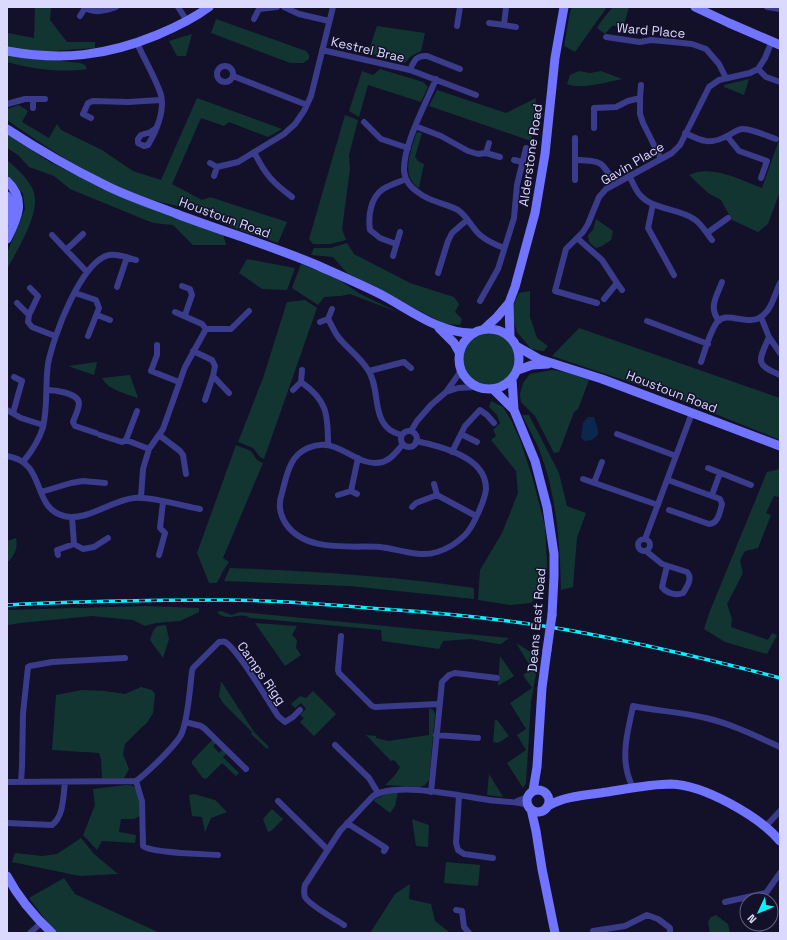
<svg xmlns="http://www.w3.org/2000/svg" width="787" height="940" font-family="'Space Grotesk',sans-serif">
  <rect width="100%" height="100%" fill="#13102a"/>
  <path fill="#133532" d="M35,7H51L50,20L67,42H95V48L39,52L7,47L8,33L34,38Z
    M572,7H607L575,52L564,46L570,12Z
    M613,7H629L624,25L612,26L605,34L597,28L602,20Z
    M216,19L306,51L309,55V59L303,63H290L211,33Z
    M377,26L425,33L421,51L411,56L405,63L368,53Z
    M192,34L186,56H177L169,41Z
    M7,55L80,63L85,65L87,69C61,73 32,69 7,62Z
    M380,69L423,82L428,87L421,102L368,85L359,117L349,111L362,71L373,75Z
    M579,71L590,73L601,71L622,79C607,82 581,90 567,84L570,75Z
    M749,79L744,95L724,87V85Z
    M437,90L506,113L536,98L531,141L429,106Z
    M197,98L282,129L268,137L229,122L224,126L201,118L172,184L202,200L210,197L287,222L278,243C254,234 220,227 202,209C135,206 61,158 7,120V109L19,105L28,111L22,122L49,138L57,124L61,130L102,150L133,171L161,180Z
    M345,115L358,120L349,155L350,169L342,229L346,240L330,244H313L309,239Z
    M418,132L422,133L415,157L418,161L424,164L419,188C400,176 411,151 416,134Z
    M7,134L50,162L98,186L223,234L226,245H193L173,225L153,223L70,189L54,176L29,167L18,155L7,148Z
    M780,137V191L768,224L758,232L732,220L721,200L708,193L689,175C712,164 740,180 762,188Z
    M7,160C17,169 26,176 32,188C44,209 17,250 7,269V253L25,209L23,194L7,174Z
    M596,219L613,231L611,240L602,246L596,248L589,242L588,235L593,230Z
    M347,243L354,254L410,283L454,297L459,304L455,312L462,319L460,325L445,324L347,273L333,257L311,255L314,248H331Z
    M247,259L295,268L287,290L262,289L239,273Z
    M301,264L335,277L360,294L400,313L350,294L341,296L324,297L318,305L292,288Z
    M530,291V317L537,338L548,346L544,351L531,349L517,332L511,310L519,293Z
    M305,300L317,308L264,459L260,457L253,448L238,442L263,378L287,302Z
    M579,328L780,398V440L668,395L552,356Z
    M462 359a27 27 0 1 1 54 0a27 27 0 1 1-54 0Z
    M97,362L94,375L68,366Z
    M553,370L569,373L589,380L578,409L574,412L559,452L554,453L535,416L521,402L520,394L523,383L530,374Z
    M130,375L138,398C127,394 108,390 102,378Z
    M491,401L503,407L512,422L520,440L532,476L545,526L547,564L544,588L531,603L510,605L478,600L480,570L502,533L518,493L516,471L491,440L496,436L493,430L500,423L497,415L489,407Z
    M522,415H529L559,473L567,506L586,513L577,538L573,587L561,590C560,545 557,500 542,457C537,443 529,429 522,415Z
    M236,445L251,451L257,460L263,463L223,558L229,562L223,571L217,583H209L197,553Z
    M780,469V497L774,496L766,513L771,515L758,548L745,551L740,560L743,573L727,604L732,619L731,627L768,640L772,633L777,635L767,654L725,642L704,629L710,611L767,472Z
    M16,538C18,548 15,554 9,561H7V541Z
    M230,568C311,571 393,576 474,588V599L350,586L224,581Z
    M146,606L199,608V612L180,621L156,623L145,626L133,620L92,616L20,623L9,625L7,623V610Z
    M221,611L232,615L240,612L509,638L501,644H498L471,639L443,641L439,649L382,641L381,630L250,618C239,610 228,624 217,612Z
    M255,623L297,626L292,635L297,640L296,648L301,655L285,666Z
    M166,625L169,639L163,658L150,640L153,631L157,626Z
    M516,643L539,657L531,702L526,783L523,788L507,763L526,750L517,735L526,729L510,703L532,688L523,675L532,669Z
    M500,656L514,676L498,686Z
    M221,681L254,732L269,747L267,749L251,734L252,732L223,703L219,696Z
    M141,687L152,690L155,694L153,713L147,723L141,728L125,744L123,754L129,769L124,778H102L101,759L99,753L52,750L56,695L82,690L105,691L125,694Z
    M313,691L336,714L314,736L300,722L304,718L300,715L306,709L301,703L295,708L291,704L300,696L306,698Z
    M429,708L433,710L435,714L429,780L425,785L420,787L385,785L395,775L400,767L394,760L391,761L366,735L376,736V738L388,741L429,735Z
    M495,720H497L509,736L498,743L493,742Z
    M213,739L216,743L213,746L219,753L223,749L227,753L223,757L239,773L236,776L222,763L206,779L203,778C199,774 197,769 192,764V761Z
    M489,774L503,797L487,795Z
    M126,785C128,785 130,785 133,786C141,791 140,808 140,816L134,819H121L119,832L136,835L135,843L102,841L97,850L83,835L95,805L93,789Z
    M398,792L395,806L390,813L373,800L389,793Z
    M194,794L215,800L227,812L211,818L205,832L202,817L192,816L189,795Z
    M272,809L283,819L271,831L268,832L263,819Z
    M412,819L429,825L428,847L416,846Z
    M81,838L94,854L118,874L80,876L12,862L15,853L42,856L57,854Z
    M446,862L480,865L478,886L444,883Z
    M64,878L75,894L160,933H57L51,927L29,898Z
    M410,884L409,899L431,904L435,921L449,932V933H370L395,894Z
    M716,915L728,924L730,933H710L708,922L711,917Z"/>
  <path fill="#0c274e" d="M588,417H594L598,430V435L592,440L585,441L581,438L583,423Z"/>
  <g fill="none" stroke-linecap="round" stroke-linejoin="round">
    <path stroke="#3a3b8a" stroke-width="6" d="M84,7C93,14 105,11 116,7
      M178,7L187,21
      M284,7L299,14L329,21
      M767,7L780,9
      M80,16L85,8
      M254,19L259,9L277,7
      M489,23L504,25L506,7
      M504,25L516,27
      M457,26L460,7
      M606,37L640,42L651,40L673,42L692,44L706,49L719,64L726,78
      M137,43C144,59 156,79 161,95C165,111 156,132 148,145L144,146L138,143V139L141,135L151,132L155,129
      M322,50L410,70L476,95
      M217 74a8 8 0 1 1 16 0a8 8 0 1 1-16 0Z
      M758,69L766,77L780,82
      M410,70C414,61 416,55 427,56L460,69
      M233,76L307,105
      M436,79C426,103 403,145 404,171C405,180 411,188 419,193C430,202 445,203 458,210C467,216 472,228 480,235C487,241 496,245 504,248
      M640,98L641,85
      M7,104L25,99H45
      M33,108V99
      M91,118L83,114L88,103L93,101L128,102L161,100
      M364,122L381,139L408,148
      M415,126L441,136L468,151L478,154L486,153L500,157
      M594,128V108L616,107L628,101L640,98V114L643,123L661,159
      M685,133C703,142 711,145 729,135C734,132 738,129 743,129C752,129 767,136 776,139
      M727,136L739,151L767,161L761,178
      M254,152C265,174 272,182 292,197
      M486,153L489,143
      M514,160L522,162
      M575,160C602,161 601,160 615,184
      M210,163L217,167L238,162L284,134L295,124L304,111L311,96L333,7
      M214,176L217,167
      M629,176C633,182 635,190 640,195C653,210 678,208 694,219C702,224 706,233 712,240
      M575,180V138
      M653,204L648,228L674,275
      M707,233L728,218
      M52,235L87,272
      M577,238L602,260L617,283L604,299
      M396,244L380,238L370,230C368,217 370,198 383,189C389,185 399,182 406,179
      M66,250L83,234
      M393,256L400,232
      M438,273L448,241L452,233L467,220
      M617,283L622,290
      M182,286L190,289L192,295L185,315
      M117,287L127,257
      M75,293L96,300L99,308L88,336
      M480,301L498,269L514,218L517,185L526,148
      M17,303L29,315L28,322L32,327L55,336
      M597,303L555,291L566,249L583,232L588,224L599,197L606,189L672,153L680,145L709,87L719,80L750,73L758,69L765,58L772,41
      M175,312L202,324L206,329H231L249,311
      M29,315L38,296L30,288
      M97,315L110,320
      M761,317L769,337L780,353
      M328,319C332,325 334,332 339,338C348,349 360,357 368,370C380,387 372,417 390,430C393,432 398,434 401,435
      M647,321L708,344
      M719,321C708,307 717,296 722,282
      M320,322L328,319L332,309
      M769,337C759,361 754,364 780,375
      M157,345V355L151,371L179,382
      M193,351L212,360L215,366L213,376L229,393
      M701,362C705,351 710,330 718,321C728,311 749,327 762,316C772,309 775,293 780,283
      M369,371L404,362L411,368
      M301,382L302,370
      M47,390C55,390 78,393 79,403C79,409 75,416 73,422L75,426L96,433
      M293,390L301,382C327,400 328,414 328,444
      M446,392L458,388L475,387
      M205,400L213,376
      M7,410L21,418L43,425
      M13,413L22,381L14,377
      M401 439a8 8 0 1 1 16 0a8 8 0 1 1-16 0Z
      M411,431L417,421L431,405L446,392L461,371
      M461,434L477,442
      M617,434L676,456
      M100,435L122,442L126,440L149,449
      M159,435L180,451L183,455L186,474
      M126,440L137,411
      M403,444C397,451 392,459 383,462C355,469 338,434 308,448C303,450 298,454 294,459C287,469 285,482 282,493C278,504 280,515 286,524C306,553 350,545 380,547C398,549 419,558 437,552C447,549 457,543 465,535C473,527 485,500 486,489C486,481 484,475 479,469C467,453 435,445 416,441
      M452,452L465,426L480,410L487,415L494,423
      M7,456C47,462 31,508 64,516C86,522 112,500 134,498C150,496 183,506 200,509
      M23,462C32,451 39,441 43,427C48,406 45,385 48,364C53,337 81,261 109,255C118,253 127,258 136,260
      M708,468L751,485
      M583,479L658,505
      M668,480L720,499L722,504C720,512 718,524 709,524L669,510
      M594,483L602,462
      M434,484L437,495
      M351,491L358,458
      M41,492L71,483L83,481L105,483
      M338,495L351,491L357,494
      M712,495L720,473
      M141,497L143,469L149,449L163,429L185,367L206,329
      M412,507L416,503L437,495L476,516
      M72,517L74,544
      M638 545a6 6 0 1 1 12 0a6 6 0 1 1-12 0Z
      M645,539L692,413
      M646,551L662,564L687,572C693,578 687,587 683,593C676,596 666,593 662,587L667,566
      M58,555L57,550L74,544L83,549L94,547L108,538
      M159,555L165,533L160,528L163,502
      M341,636L338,670L339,673L372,706L375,707L439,704
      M185,722L201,726L205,729L246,769
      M436,735L478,738
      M335,745L369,778L378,793
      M136,781L142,801L143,846C151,853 205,854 218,855
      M7,782L136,781C147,773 175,746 181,735C188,721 190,687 192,671L193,668L219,642C222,642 223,641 225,642C237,648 269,702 278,716L285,722L293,717L300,710
      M21,782L22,766L23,713L28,667L30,666L52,662L125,658
      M633,789C631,783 628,777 627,771C622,749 629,727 633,706C657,711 682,712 706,718C732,724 756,736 780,747
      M431,792L442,682L449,675L455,673L497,678
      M459,796L456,843L458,850L464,854L493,858
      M278,801L328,850
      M517,801L528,797
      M7,823L52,825C64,816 63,796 65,783
      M347,823L386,848L384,851
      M766,826L780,811
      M725,902L766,893L780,873
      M456,910L462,911L464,927L469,933
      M344,925C335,919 309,905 305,897C304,894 304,889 305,885L340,831L373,796C396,781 461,796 489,800C502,802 515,801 528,805
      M593,931L625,926L647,915L658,919L670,928V933
      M30,933L41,923"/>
    <path stroke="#7074ff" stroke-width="9" d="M695,7L729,23L780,45
      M7,51C62,61 106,56 157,35C176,27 193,19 209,7
      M7,129C39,150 72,169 107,186C129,197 154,205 177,214C224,232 273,246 319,266C339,275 360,284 380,294C409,309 440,334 473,333
      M7,181C27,200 17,219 7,239
      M7,196L11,205V222
      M439,328L454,343L459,352
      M459 359a30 30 0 1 1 60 0a30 30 0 1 1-60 0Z
      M484,329L497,317L509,303
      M510,336L509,303L515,287L535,213L545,154L555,58L564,7
      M516,346L539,359L602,379L780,446
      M518,370L532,365L548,364
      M512,379L514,410L535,461L547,507L554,554V576L552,615
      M494,390L514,410
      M527 801a11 11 0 1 1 22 0a11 11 0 1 1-22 0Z
      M533,791L537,767L542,688L547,650
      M548,806C564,796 588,795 607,792C626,789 652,784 671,784C704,785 759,816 780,841
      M531,809L536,831L542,869L555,933
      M7,876C18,897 35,917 52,933"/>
    <defs>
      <path id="rail" d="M7,605C80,601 153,600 226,600C279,600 331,605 383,609C443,613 503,619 562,629C636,642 708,659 780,678"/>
    </defs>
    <use href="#rail" stroke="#05f2ff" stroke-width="3.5"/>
    <use href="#rail" stroke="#13102a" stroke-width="2" stroke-dasharray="6" stroke-linecap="butt"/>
    <path stroke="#7074ff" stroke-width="9" d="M547,650L552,615"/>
  </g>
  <g text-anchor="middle" stroke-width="3" stroke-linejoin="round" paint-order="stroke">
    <g font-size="13" fill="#dcd9ff" stroke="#13102a">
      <text transform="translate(651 30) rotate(5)" y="5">Ward Place</text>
      <text transform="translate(368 49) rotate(13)" y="5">Kestrel Brae</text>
      <text transform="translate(530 155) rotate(-82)" y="5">Alderstone Road</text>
      <text transform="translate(632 163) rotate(-31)" y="5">Gavin Place</text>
      <text transform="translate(225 217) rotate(20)" y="5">Houstoun Road</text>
      <text transform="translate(672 391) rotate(21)" y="5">Houstoun Road</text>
      <text transform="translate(536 620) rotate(-85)" y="5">Deans East Road</text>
      <text transform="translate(262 673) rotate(55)" y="5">Camps Rigg</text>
    </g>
  </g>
  <rect width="787" height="940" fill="none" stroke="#dcd9ff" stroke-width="16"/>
  <g transform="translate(759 912) rotate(226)"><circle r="19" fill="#13102a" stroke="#63607f"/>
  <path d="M0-3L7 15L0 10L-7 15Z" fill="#05f2ff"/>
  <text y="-6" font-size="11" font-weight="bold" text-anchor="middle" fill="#dcd9ff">N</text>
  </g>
</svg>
